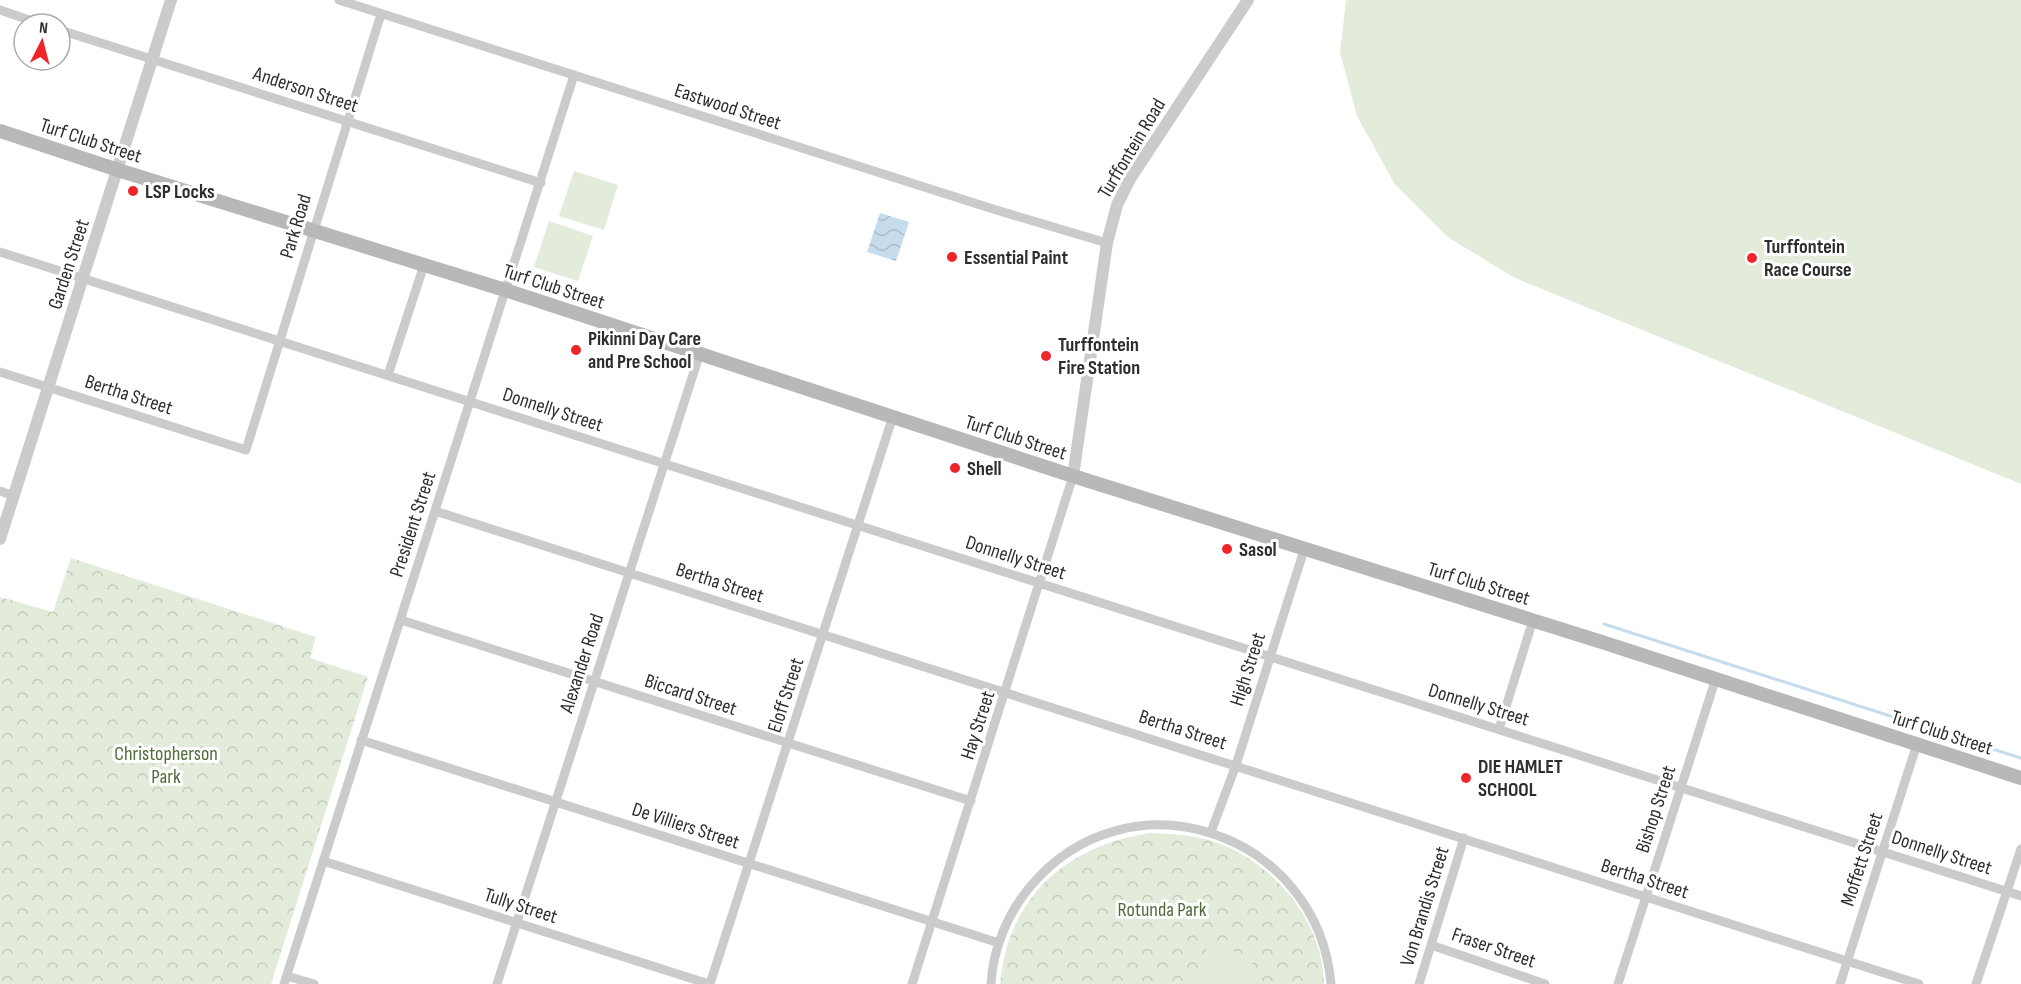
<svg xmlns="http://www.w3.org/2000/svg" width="2021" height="984" font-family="'Sofia Sans Condensed',sans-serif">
  <defs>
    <pattern id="park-crowns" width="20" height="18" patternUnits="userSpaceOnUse" patternTransform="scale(1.5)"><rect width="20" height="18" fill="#e3ecdb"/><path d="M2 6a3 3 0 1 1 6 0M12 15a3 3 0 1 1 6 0" fill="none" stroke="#c3cbbc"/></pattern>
    <pattern id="water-waves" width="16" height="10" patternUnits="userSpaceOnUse" patternTransform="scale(1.5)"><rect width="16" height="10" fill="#c5dced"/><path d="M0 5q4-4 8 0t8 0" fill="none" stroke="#aabdcc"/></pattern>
  </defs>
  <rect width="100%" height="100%" fill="#fff"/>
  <path fill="url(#park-crowns)" d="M71,558L316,637L310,658L368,677L271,984H0V597L53,612Z
    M1150,833C1167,834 1184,834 1201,838C1266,853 1323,916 1324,984H1000C1008,897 1066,846 1150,833Z"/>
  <path fill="#e3ecdb" d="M1346,0H2021V484L1515,278L1449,238L1394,183L1357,116L1340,52Z
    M574,171L618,185L604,230L559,216Z
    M549,221L593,236L578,281L534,267Z
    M1208,944L1254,957L1247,984H1196Z"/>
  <path fill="url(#water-waves)" d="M880,213L909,222L896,261L867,252Z"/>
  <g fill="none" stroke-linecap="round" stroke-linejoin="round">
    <path stroke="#c5dced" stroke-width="3" d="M1604,624L2021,758"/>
    <path stroke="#cbcbcb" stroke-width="9" d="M339,0L993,209L1107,243
      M0,10L41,24
      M60,30L541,183
      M0,252L2021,896
      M0,372L246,450L381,14
      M388,375L424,265
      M0,491L14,496
      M435,511L1919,984
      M401,620L971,801
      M1499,729L1533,620
      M361,740L999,943
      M1211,832L1236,765L1304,550
      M323,861L709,984
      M1431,945L1545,984
      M287,976L314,984
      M284,984L574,75
      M497,984L700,353
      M710,984L893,416
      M912,984L1073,476
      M991,984C993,949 1007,915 1029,888C1128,767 1318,832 1331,984
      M1419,984L1464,838
      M1618,984L1716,678
      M1840,984L1917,744
      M1976,984L2021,849"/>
    <path stroke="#cbcbcb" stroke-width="12" d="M1073,476L1107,243L1117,205L1130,179L1248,0
      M0,539L171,0"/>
    <path stroke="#b8b8b8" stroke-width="14" d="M0,131L118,170L505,290L1073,476L1605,643L2021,778"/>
  </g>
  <g fill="#f02529" stroke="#fff" stroke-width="2">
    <circle cx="133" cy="191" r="6"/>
    <circle cx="952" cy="257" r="6"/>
    <circle cx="1752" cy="258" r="6"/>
    <circle cx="576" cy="350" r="6"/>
    <circle cx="1046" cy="356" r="6"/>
    <circle cx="955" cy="468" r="6"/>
    <circle cx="1227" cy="549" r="6"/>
    <circle cx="1466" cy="778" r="6"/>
  </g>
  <g text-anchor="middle" stroke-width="6" stroke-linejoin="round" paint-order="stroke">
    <g font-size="20" fill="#2e2e2e" stroke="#fff">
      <text transform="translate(306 89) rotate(18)" y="7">Anderson Street</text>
      <text transform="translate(728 106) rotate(18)" y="7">Eastwood Street</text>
      <text transform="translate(91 140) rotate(18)" y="7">Turf Club Street</text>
      <text transform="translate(1131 148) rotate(-59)" y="7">Turffontein Road</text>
      <text transform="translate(295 226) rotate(-73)" y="7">Park Road</text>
      <text transform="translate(68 264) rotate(-72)" y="7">Garden Street</text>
      <text transform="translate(554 286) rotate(18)" y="7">Turf Club Street</text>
      <text transform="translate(129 394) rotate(18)" y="7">Bertha Street</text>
      <text transform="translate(553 409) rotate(18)" y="7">Donnelly Street</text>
      <text transform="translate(1016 437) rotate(18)" y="7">Turf Club Street</text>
      <text transform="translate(412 524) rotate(-72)" y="7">President Street</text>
      <text transform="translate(1016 557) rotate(18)" y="7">Donnelly Street</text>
      <text transform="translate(720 582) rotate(18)" y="7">Bertha Street</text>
      <text transform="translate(1479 583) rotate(17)" y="7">Turf Club Street</text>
      <text transform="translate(581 663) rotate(-72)" y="7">Alexander Road</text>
      <text transform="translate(1247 669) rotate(-72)" y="7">High Street</text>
      <text transform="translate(691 694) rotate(18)" y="7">Biccard Street</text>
      <text transform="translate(785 695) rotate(-72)" y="7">Eloff Street</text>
      <text transform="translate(1479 704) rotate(17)" y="7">Donnelly Street</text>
      <text transform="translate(977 725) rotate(-72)" y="7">Hay Street</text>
      <text transform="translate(1183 729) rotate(18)" y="7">Bertha Street</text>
      <text transform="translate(1942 732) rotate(18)" y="7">Turf Club Street</text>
      <text transform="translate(1655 809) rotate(-72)" y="7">Bishop Street</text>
      <text transform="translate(686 825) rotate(18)" y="7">De Villiers Street</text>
      <text transform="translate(1942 852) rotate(18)" y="7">Donnelly Street</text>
      <text transform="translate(1861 859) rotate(-72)" y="7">Moffett Street</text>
      <text transform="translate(1645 878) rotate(18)" y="7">Bertha Street</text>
      <text transform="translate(521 905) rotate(18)" y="7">Tully Street</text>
      <text transform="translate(1424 906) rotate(-73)" y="7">Von Brandis Street</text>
      <text transform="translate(1494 947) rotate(19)" y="7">Fraser Street</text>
    </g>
    <g font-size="20" font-weight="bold" fill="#2e2e2e" stroke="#fff" text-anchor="start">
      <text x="145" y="198">LSP Locks</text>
      <text x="1764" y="253">Turffontein<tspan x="1764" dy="23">Race Course</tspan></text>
      <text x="964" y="264">Essential Paint</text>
      <text x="588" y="345">Pikinni Day Care<tspan x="588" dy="23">and Pre School</tspan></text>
      <text x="1058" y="351">Turffontein<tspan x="1058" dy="23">Fire Station</tspan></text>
      <text x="967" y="475">Shell</text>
      <text x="1239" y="556">Sasol</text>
      <text x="1478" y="773">DIE HAMLET<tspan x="1478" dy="23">SCHOOL</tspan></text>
    </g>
    <g font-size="20" fill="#4e6c39" stroke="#fff">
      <text x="166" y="760">Christopherson<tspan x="166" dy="23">Park</tspan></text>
      <text x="1162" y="916">Rotunda Park</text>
    </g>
  </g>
  <g transform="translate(42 42) rotate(6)"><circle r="28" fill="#ffffff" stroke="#ababab" stroke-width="1.5"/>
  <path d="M0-4.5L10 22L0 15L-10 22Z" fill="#f02529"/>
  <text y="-9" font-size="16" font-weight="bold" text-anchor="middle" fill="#2e2e2e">N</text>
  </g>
</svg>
